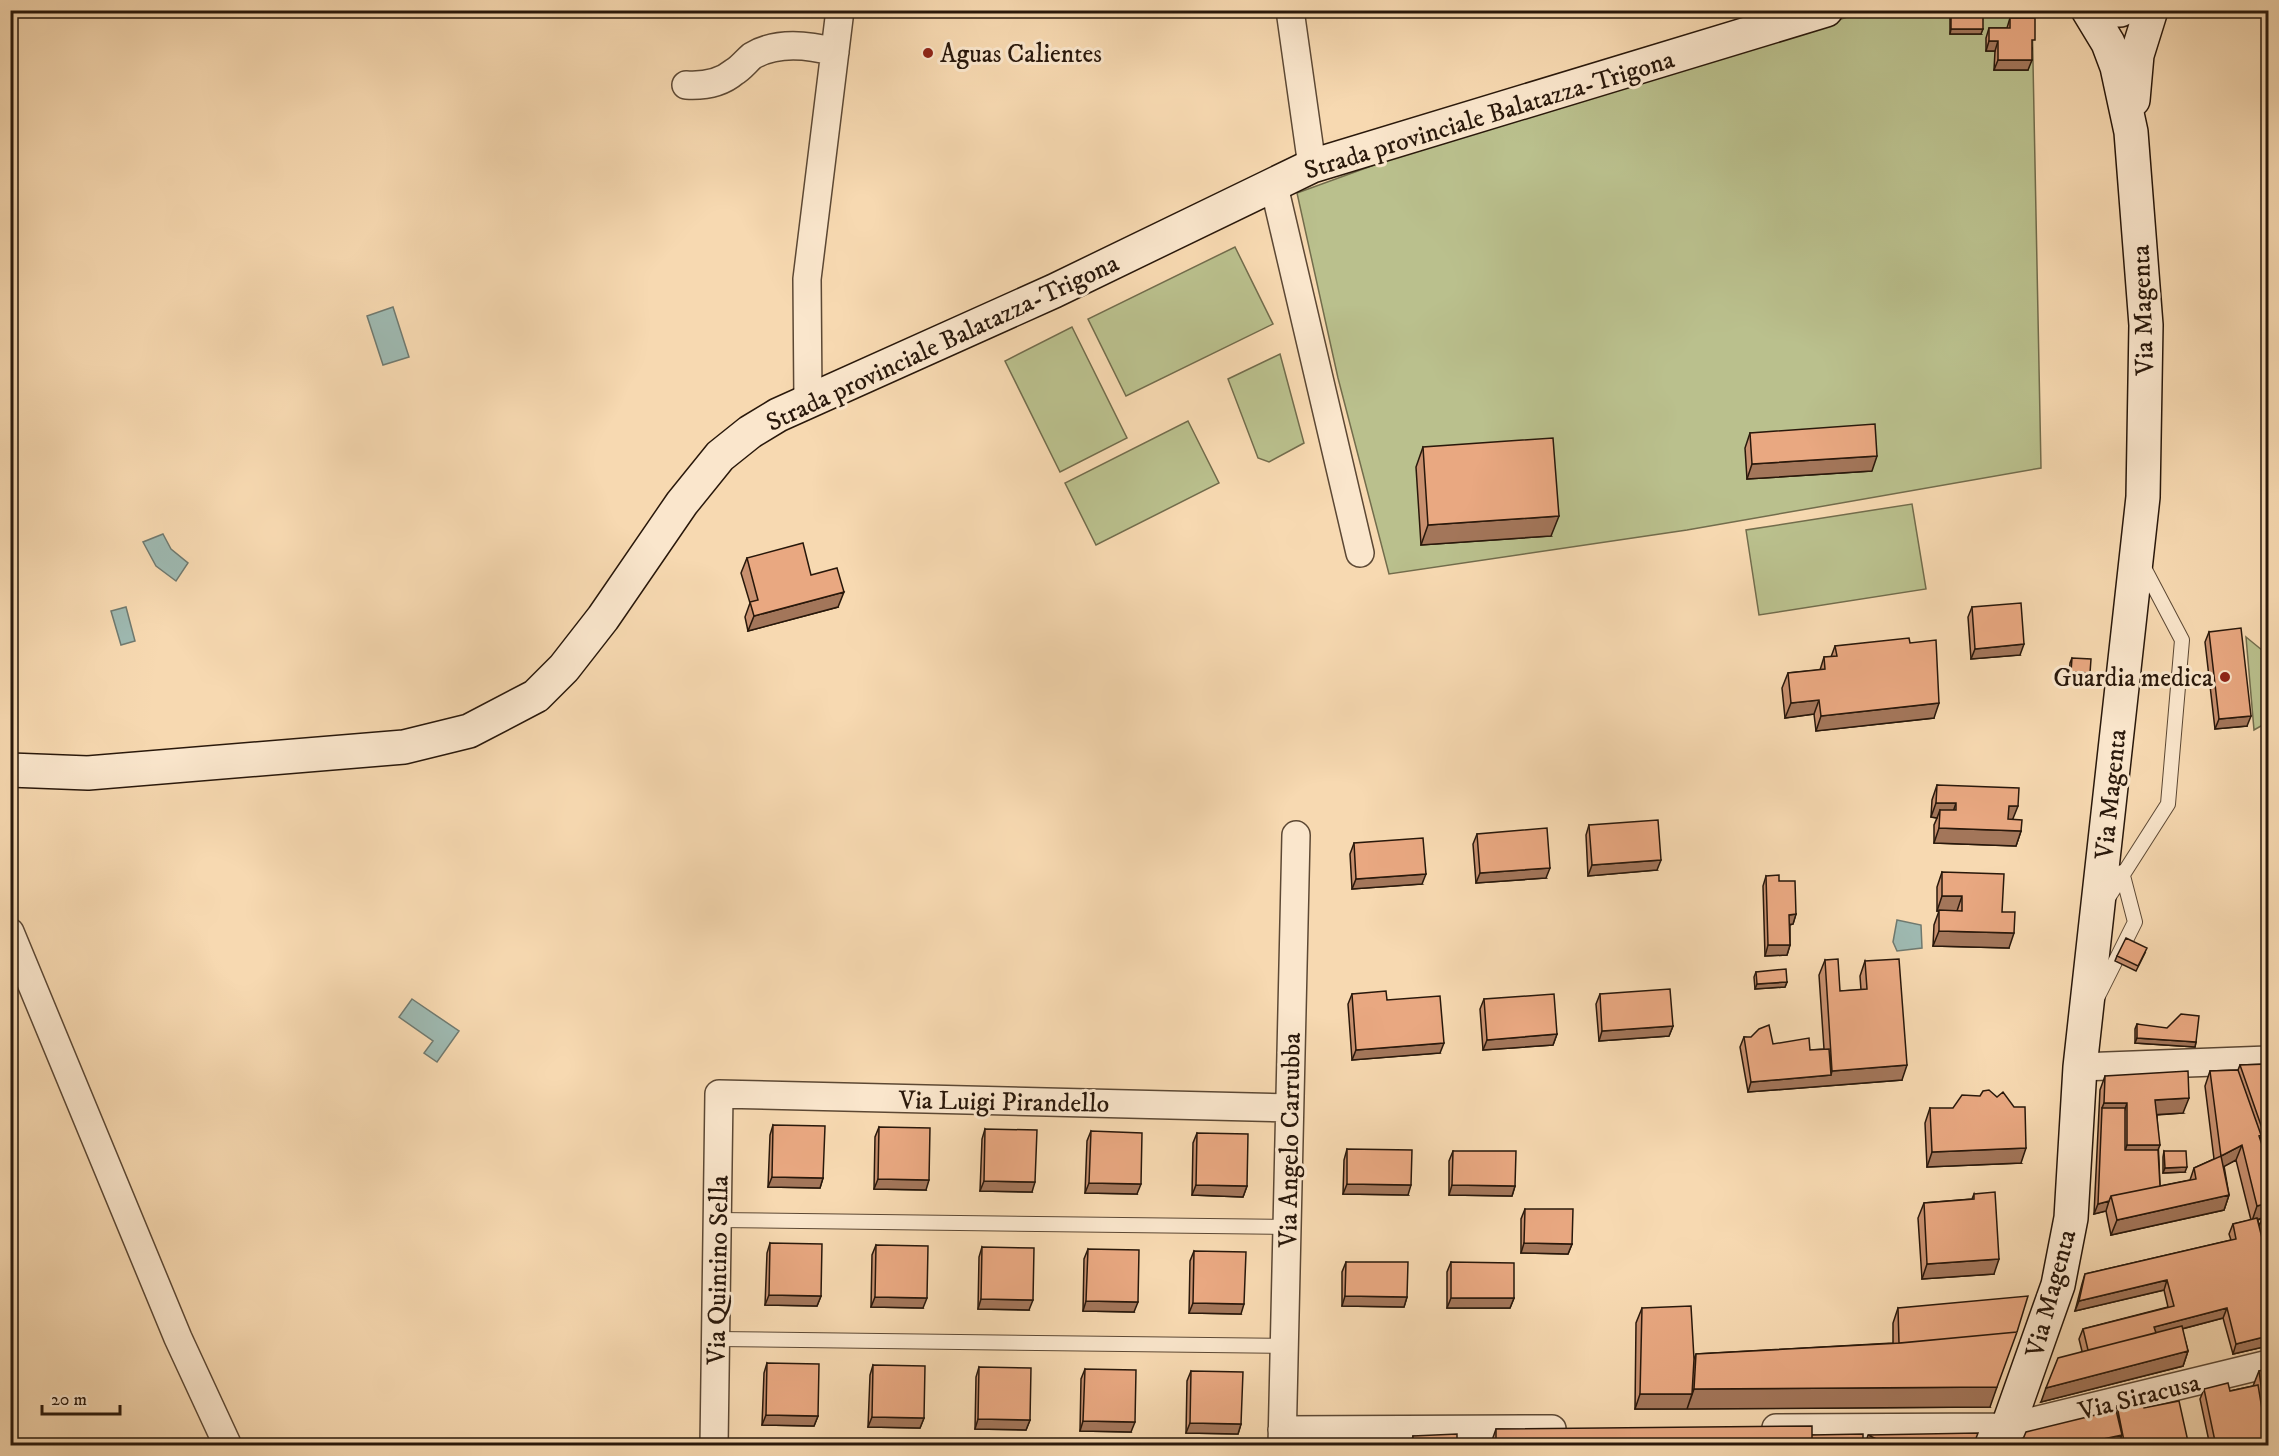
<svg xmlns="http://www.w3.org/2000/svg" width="2279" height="1456" font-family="'IM FELL DW Pica',serif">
  <rect width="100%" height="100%" fill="#f7d9b1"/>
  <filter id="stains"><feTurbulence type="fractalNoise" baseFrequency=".00333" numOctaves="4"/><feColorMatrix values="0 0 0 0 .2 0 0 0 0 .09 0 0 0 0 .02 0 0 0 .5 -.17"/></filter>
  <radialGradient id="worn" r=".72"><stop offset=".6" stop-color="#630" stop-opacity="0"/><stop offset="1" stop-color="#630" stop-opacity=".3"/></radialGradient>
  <path fill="#bac08d" stroke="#726c4c" stroke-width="1.5" d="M1983,10L2032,12L2041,468L1687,530L1389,574L1338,378L1297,193L1410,152L1867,11Z
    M1235,247L1273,324L1126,396L1088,319Z
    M1072,327L1127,438L1060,472L1005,361Z
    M1280,354L1304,443L1269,462L1258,458L1228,379Z
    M1188,421L1219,483L1096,545L1065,483Z
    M1912,504L1926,589L1759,615L1746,530Z
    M2246,637L2268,655V722L2254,730Z"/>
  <path fill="#9eb9b1" stroke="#6f796f" stroke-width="1.5" d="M393,307L409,357L383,365L367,316Z
    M163,534L171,549L188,563L176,581L156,566L143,542Z
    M126,607L135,641L121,645L111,611Z
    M1897,920L1921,925L1922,948L1897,951L1893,942Z
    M412,999L459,1031L437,1062L424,1053L433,1041L399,1017Z"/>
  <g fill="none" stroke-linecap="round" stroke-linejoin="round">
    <defs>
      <path id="lane" d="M2108,898L2168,804L2182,640L2142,564
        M2097,998L2135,922L2122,872
        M717,1220L1287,1227
        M716,1339L1284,1346"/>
      <path id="street" d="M1290,10L1312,166
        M686,85C703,86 720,84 734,72C741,68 746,61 752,56C777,41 809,45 835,52
        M1274,186L1360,553
        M808,401L807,279L840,10
        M10,932L178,1338L228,1446
        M2080,1067L2268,1060
        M1776,1428L2009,1427L2268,1364
        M1282,1430L1552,1429
        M714,1446L719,1094L1289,1108
        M1282,1446L1296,835"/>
      <path id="secondary" d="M2102,10H2120
        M2133,100L2137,55L2151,10
        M10,770L88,773L404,747L469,731L536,696L564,668L603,618L682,503L720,456L750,432L778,415L1054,291L1312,166L1826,10
        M2001,1446L2058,1285L2071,1218L2080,1067L2143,497L2146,325L2131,132L2117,67L2108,43L2088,10"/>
    </defs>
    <use href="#lane" stroke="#5c4834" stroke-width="16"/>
    <use href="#street" stroke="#5c4834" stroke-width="30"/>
    <use href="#secondary" stroke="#29180b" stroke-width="36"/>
    <use href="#lane" stroke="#fae6cc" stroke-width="14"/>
    <use href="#street" stroke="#fae6cc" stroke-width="27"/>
    <use href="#secondary" stroke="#fae6cc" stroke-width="33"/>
  </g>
  <path fill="#c8906f" stroke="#29180b" stroke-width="1.5" fill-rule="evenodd" d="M1951,11L1981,34H1950V16Z
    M2010,18L2032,48L2028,70H1994L1995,51H1986V38L1989,28H2007Z
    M1750,433L1872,471L1747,479L1745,448Z
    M1423,447L1551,536L1421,545L1416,467Z
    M747,558L811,575L838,607L748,631L745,617L750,603L741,573Z
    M1972,607L2020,655L1971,659L1968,617Z
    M2209,632L2247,726L2215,729L2205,642Z
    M1910,643L1934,718L1816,731L1814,714L1785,718L1782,688L1788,673L1820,670L1824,657H1831L1835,646Z
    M2072,658L2090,673L2088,678L2069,677L2070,663Z
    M1937,785L2013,819L2021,831L2016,846L1934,843V825L1937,818L1931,817L1932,800Z
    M1589,825L1657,870L1588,876L1586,835Z
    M1477,834L1546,878L1476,883L1473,844Z
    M1354,843L1422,884L1352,889L1350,854Z
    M1942,872L2002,912L2009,948L1933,946L1934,925L1939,911H1937V887Z
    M1766,876L1796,914L1793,924L1790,925V945L1787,955L1765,956L1763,886Z
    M2145,953L2136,971L2115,961L2117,956Z
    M1825,960L1840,991L1861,990L1860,976L1865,961L1902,1080L1748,1092L1740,1047L1744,1037L1773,1044L1810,1050L1824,1049L1819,975Z
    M1756,972L1787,982L1785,987L1755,989L1754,977Z
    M1352,994L1387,1000L1440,1053L1352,1060L1348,1004Z
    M1600,994L1673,1026L1669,1036L1599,1041L1596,1004Z
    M1484,999L1557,1034L1553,1045L1483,1050L1480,1009Z
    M2137,1024L2196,1042L2195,1047L2135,1043V1029Z
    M2268,1064V1159L2263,1148L2268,1163V1346L2233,1354L2223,1318L2182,1329L2188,1351L2183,1366L2041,1402L2082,1351L2079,1339L2083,1329L2168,1307L2164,1290L2075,1311L2082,1284L2085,1274L2231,1240L2229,1234L2233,1224L2251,1220L2236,1160L2224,1166L2229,1195L2224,1210L2111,1235L2106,1211L2094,1214L2100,1090L2105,1076L2183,1113L2157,1115L2160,1186L2190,1180L2194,1168L2214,1159L2205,1086L2210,1071L2238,1070L2240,1065ZM2266,1217L2267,1219L2261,1221L2259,1226L2258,1220Z
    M1930,1108L2021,1163L1927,1167L1925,1123Z
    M773,1125L823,1178L820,1188L768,1187L770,1135Z
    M879,1127L926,1190L874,1189L875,1137Z
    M985,1129L1032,1192L980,1191L982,1139Z
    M1091,1131L1137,1194L1085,1193L1087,1141Z
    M1197,1133L1247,1186L1243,1197L1192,1195L1193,1143Z
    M1347,1149L1408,1195L1343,1194L1344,1160Z
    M1453,1151L1515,1186L1512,1196L1449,1195V1161Z
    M2164,1151L2185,1172L2163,1173V1157Z
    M1974,1194L1994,1274L1922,1279L1918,1218L1924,1203L1972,1199Z
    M1525,1209L1572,1244L1568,1254L1521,1253V1219Z
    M770,1243L821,1296L817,1306L765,1305L767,1253Z
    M876,1245L923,1308L871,1307L872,1255Z
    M982,1247L1029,1310L978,1309L979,1257Z
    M1088,1249L1134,1312L1083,1311L1084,1259Z
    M1194,1251L1241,1314L1189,1313L1190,1261Z
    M1346,1262L1407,1297L1404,1307L1342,1306V1272Z
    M1451,1262L1514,1298L1510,1308H1447V1272Z
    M1642,1308L1694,1359L1696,1354L1893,1343V1323L1898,1308L1990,1407L1635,1409L1636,1323Z
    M767,1363L818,1416L814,1426L762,1425L764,1373Z
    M873,1365L924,1418L920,1428L868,1427L870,1375Z
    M979,1367L1030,1420L1026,1430L975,1429L976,1377Z
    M1085,1369L1131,1432L1080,1431L1081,1379Z
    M2268,1369V1446H2210L2200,1399L2204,1389L2230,1391L2253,1386L2259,1371Z
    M1191,1371L1241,1424L1238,1434L1186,1433L1187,1381Z
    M2117,1406L2144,1408L2189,1446H2020L2116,1410Z
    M1496,1429L1812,1435L1863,1440L1866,1442L1868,1435L1974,1446H1490Z
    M1413,1436L1457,1446H1410Z"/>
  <path fill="#a3765a" stroke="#29180b" stroke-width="1.5" d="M1951,29H1983L1981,34H1950Z
    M1989,41H1998L1995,51H1986Z
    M1998,60H2032L2028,70H1994Z
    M1877,456L1872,471L1747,479L1752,464Z
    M1559,516L1551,536L1421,545L1428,525Z
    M844,592L838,607L748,631L754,616Z
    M2024,644L2020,655L1971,659L1975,649Z
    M2071,672L2090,673L2088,678L2069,677Z
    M1819,700L1814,714L1785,718L1791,703Z
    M1939,703L1934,718L1816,731L1821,716Z
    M2251,716L2247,726L2215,729L2219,719Z
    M1936,803H1956L1951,818L1940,810L1937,818L1931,817Z
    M2009,806H2018L2012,821H2003Z
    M1939,828L2021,831L2016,846L1934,843Z
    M1661,860L1657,870L1588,876L1592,865Z
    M1550,868L1546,878L1476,883L1480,873Z
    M1426,874L1422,884L1352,889L1356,879Z
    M1942,896H1962L1957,911H1937Z
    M1796,914L1793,924L1786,925L1789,915Z
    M1939,931L2014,933L2009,948L1933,946Z
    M1768,945H1790L1787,955L1765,956Z
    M1787,982L1785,987L1755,989L1757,984Z
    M1673,1026L1669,1036L1599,1041L1602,1031Z
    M1557,1034L1553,1045L1483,1050L1487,1040Z
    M2137,1038L2196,1042L2195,1047L2135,1043Z
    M1444,1043L1440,1053L1352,1060L1356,1050Z
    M1907,1065L1902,1080L1748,1092L1751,1082L1831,1075L1832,1071Z
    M2189,1098L2183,1113L2150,1115L2155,1100Z
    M2104,1103H2127L2122,1118L2102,1108Z
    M2268,1129V1133L2263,1147L2256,1150L2263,1131Z
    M2127,1145H2160L2154,1160H2122Z
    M2242,1145L2236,1160L2216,1171L2221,1156Z
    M2026,1148L2021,1163L1927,1167L1932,1152Z
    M2187,1167L2185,1172L2163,1173L2165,1168Z
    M772,1177L823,1178L820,1188L768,1187Z
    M878,1179L929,1180L926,1190L874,1189Z
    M984,1181L1035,1182L1032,1192L980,1191Z
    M1089,1183L1141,1184L1137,1194L1085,1193Z
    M1347,1184L1411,1185L1408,1195L1343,1194Z
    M1196,1185L1247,1186L1243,1197L1192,1195Z
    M1452,1185L1515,1186L1512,1196L1449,1195Z
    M2229,1195L2224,1210L2111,1235L2117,1220Z
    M2109,1201L2106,1211L2094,1214L2098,1204Z
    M2268,1203V1210L2266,1217L2252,1221L2257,1206Z
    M1524,1243L1572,1244L1568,1254L1521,1253Z
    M1999,1259L1994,1274L1922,1279L1927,1264Z
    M2167,1280L2164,1290L2075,1311L2079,1301Z
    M769,1295L821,1296L817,1306L765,1305Z
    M1345,1296L1407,1297L1404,1307L1342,1306Z
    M875,1297L927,1298L923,1308L871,1307Z
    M1451,1298H1514L1510,1308H1447Z
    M981,1299L1033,1300L1029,1310L978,1309Z
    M1086,1301L1138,1302L1134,1312L1083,1311Z
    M1193,1303L1244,1304L1241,1314L1189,1313Z
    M2227,1308L2223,1318L2151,1337L2154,1327Z
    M2268,1336V1346L2233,1354L2236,1344Z
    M2188,1351L2183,1366L2041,1402L2046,1388Z
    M1997,1387L1990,1407L1687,1409L1694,1389Z
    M1640,1394H1692L1687,1409H1635Z
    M766,1415L818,1416L814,1426L762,1425Z
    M872,1417L924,1418L920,1428L868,1427Z
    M978,1419L1030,1420L1026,1430L975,1429Z
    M1083,1421L1135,1422L1131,1432L1080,1431Z
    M1190,1423L1241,1424L1238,1434L1186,1433Z
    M2122,1435L2118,1445L2097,1446L2098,1440Z"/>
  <path fill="#e9a881" stroke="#29180b" stroke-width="1.5" d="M1983,10V29H1951V11Z
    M2010,18H2035V40H2032V60H1998V41H1989V28H2010Z
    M1875,424L1877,456L1752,464L1750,433Z
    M1553,438L1559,516L1428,525L1423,447Z
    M803,543L811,575L837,568L844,592L754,616L750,602L758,600L747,558Z
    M2021,603L2024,644L1975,649L1972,607Z
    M2241,628L2251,716L2219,719L2209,632Z
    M1909,638L1910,643L1936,640L1939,703L1821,716L1819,700L1791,703L1788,673L1825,669L1824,657L1837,656L1835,646Z
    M2072,658L2091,659L2090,673L2071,672Z
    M1937,785L2019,788L2018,806H2009L2008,819L2022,820L2021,831L1939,828L1940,810H1956V803H1936Z
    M1658,820L1661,860L1592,865L1589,825Z
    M1547,828L1550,868L1480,873L1477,834Z
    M1423,838L1426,874L1356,879L1354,843Z
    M1942,872L2004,874L2002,912H2015L2014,933L1939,931V910L1962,911V896H1942Z
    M1779,875V881H1795L1796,914L1789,915L1790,945H1768L1766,876Z
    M2126,938L2147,948L2138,966L2117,956Z
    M1838,959L1840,991L1867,989L1865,961L1899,959L1907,1065L1832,1071L1825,960Z
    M1786,969L1787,982L1757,984L1756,972Z
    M1670,989L1673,1026L1602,1031L1600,994Z
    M1386,991L1387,1000L1440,996L1444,1043L1356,1050L1352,994Z
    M1554,994L1557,1034L1487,1040L1484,999Z
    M2181,1014L2199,1016L2196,1042L2137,1038V1024L2167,1028Z
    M1769,1025L1773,1044L1809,1038L1810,1050L1829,1049L1831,1075L1751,1082L1744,1037H1751L1759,1029Z
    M2268,1064V1129L2263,1131L2240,1065Z
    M2238,1070L2261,1135L2259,1136L2268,1163V1203L2257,1206L2242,1145L2221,1156L2210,1071Z
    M2188,1071L2189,1098L2155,1100L2160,1145H2127V1103H2104L2105,1076Z
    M1989,1090L1997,1097L2003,1092L2014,1107H2025L2026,1148L1932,1152L1930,1108H1953L1962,1095L1980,1096L1983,1091Z
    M2102,1108H2125V1150H2158L2160,1186L2111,1196L2109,1201L2098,1204Z
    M773,1125L825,1126L823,1178L772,1177Z
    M879,1127L930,1128L929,1180L878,1179Z
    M985,1129L1037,1130L1035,1182L984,1181Z
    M1091,1131L1142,1133L1141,1184L1089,1183Z
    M1197,1133L1248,1134L1247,1186L1196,1185Z
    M1347,1149L1412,1150L1411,1185L1347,1184Z
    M1453,1151H1516L1515,1186L1452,1185Z
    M2164,1151H2186L2187,1167L2165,1168Z
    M2221,1156L2229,1195L2117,1220L2111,1196L2196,1179L2194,1168Z
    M1995,1192L1999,1259L1927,1264L1924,1203L1974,1199V1194Z
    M1525,1209H1573L1572,1244L1524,1243Z
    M2257,1218L2268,1262V1336L2236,1344L2227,1308L2154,1327L2156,1333L2088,1350L2083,1329L2174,1306L2167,1280L2079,1301L2085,1274L2236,1239L2233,1224Z
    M2268,1219V1250L2261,1221Z
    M770,1243L822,1244L821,1296L769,1295Z
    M876,1245L928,1246L927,1298L875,1297Z
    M982,1247L1034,1248L1033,1300L981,1299Z
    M1088,1249L1139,1250L1138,1302L1086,1301Z
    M1194,1251L1246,1252L1244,1304L1193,1303Z
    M1346,1262H1408L1407,1297L1345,1296Z
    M1451,1262L1514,1263V1298H1451Z
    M2028,1296L2017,1332L1899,1343L1898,1308Z
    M1691,1306L1694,1359L1692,1394H1640L1642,1308Z
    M2182,1326L2188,1351L2046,1388L2058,1358Z
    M2017,1332L1997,1387L1694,1389L1696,1354L1901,1343Z
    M767,1363L819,1364L818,1416L766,1415Z
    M873,1365L925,1366L924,1418L872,1417Z
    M979,1367L1031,1368L1030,1420L978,1419Z
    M1085,1369L1136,1370L1135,1422L1083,1421Z
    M2268,1369V1434L2259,1371Z
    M1191,1371L1243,1372L1241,1424L1190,1423Z
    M2228,1383L2230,1391L2258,1385L2268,1446H2216L2204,1389Z
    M2141,1400L2144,1408L2179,1401L2189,1446H2125L2117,1406Z
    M2116,1410L2122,1435L2098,1440L2099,1446H2020L2026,1432Z
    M1812,1426V1446H1496V1429Z
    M1978,1433L1973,1446H1891L1868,1435Z
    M1457,1434V1446H1413V1436Z
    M1863,1434V1446H1812V1435Z
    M1863,1440L1875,1446H1863Z"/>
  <g fill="#8f2418" stroke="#fae6cc" stroke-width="2">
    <circle cx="928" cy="53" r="6"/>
    <circle cx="2225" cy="677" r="6"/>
  </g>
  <g text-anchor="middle" stroke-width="6" stroke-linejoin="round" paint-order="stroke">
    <g font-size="26" fill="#29180b" stroke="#fae6cc" text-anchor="start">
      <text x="940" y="62">Aguas Calientes</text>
      <text x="2213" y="686" text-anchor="end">Guardia medica</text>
    </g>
    <g font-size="26" fill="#29180b" stroke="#fae6cc">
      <text transform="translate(1489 114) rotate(-17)" y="9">Strada provinciale Balatazza-Trigona</text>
      <text transform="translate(2142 310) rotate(-92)" y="9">Via Magenta</text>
      <text transform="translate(942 342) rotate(-25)" y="9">Strada provinciale Balatazza-Trigona</text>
      <text transform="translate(2110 794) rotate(-84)" y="9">Via Magenta</text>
      <text transform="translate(1004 1101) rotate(1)" y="9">Via Luigi Pirandello</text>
      <text transform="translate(1289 1140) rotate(-89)" y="9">Via Angelo Carrubba</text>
      <text transform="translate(717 1270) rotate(-89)" y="9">Via Quintino Sella</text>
      <text transform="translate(2050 1293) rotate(-75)" y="9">Via Magenta</text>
      <text transform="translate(2139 1396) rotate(-14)" y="9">Via Siracusa</text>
    </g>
  </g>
  <rect width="2279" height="1456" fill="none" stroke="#f7d9b1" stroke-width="36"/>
  <rect x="12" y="12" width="2255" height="1432" fill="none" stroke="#29180b" stroke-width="3"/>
  <rect x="18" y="18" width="2243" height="1420" fill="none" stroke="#29180b" stroke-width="1.5"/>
  <path d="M42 1405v9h78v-9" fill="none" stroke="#29180b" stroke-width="3"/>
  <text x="51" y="1405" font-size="18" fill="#29180b" stroke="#fae6cc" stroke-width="4.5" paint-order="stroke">20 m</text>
  <rect width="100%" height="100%" filter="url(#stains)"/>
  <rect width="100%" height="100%" fill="url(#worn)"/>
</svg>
